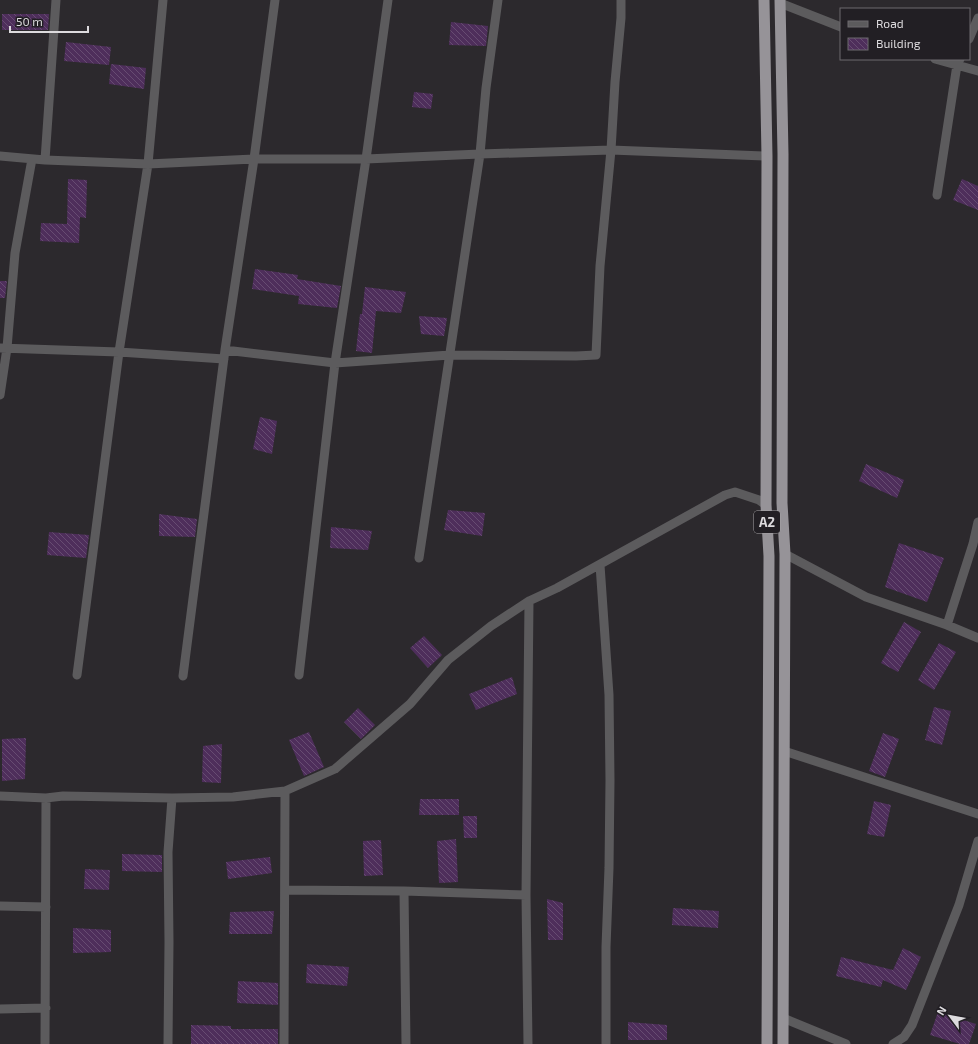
<svg xmlns="http://www.w3.org/2000/svg" width="978" height="1044" font-family="'Exo 2',sans-serif">
  <defs>
    <pattern id="building-back-hatch" width="6" height="6" patternUnits="userSpaceOnUse"><rect width="6" height="6" fill="#4e2e5b"/><path d="M-1 5l2 2M0 0l6 6M5-1l2 2" fill="none" stroke="#674c72"/></pattern>
  </defs>
  <rect width="100%" height="100%" fill="#2c292d"/>
  <path fill="url(#building-back-hatch)" d="M2,14H49L48,30H2Z
    M451,22L488,26L486,46L449,45Z
    M66,42L111,47L109,65L64,61Z
    M111,64L146,68L144,89L109,84Z
    M414,92L433,94L431,109L412,107Z
    M68,179L87,180L86,218L80,217L79,243L40,241L41,223L67,224Z
    M962,179L978,186V210L953,200Z
    M255,269L298,275L297,279L341,286L337,308L298,304L299,296L252,289Z
    M0,281H7L5,298H0Z
    M365,287L406,292L401,313L376,311L372,353L356,351L360,314H362Z
    M419,316L447,318L444,336L421,334Z
    M260,417L277,421L272,454L253,449Z
    M866,464L904,480L897,498L859,481Z
    M448,510L485,513L482,536L444,530Z
    M159,514L197,519L195,537L159,536Z
    M331,527L372,531L368,550L330,548Z
    M49,532L89,535L86,558L47,555Z
    M899,543L944,558L927,602L885,587Z
    M904,622L921,632L898,672L881,663Z
    M424,636L442,655L428,668L410,648Z
    M939,643L956,652L934,690L918,680Z
    M512,677L517,694L476,710L469,694Z
    M934,707L951,711L942,745L925,740Z
    M358,708L375,725L361,739L344,722Z
    M309,732L324,767L304,776L289,740Z
    M883,733L899,739L885,777L869,771Z
    M26,738L25,779L2,781V739Z
    M222,744L221,783L202,782L203,746Z
    M420,799H459V815H419Z
    M874,801L891,805L884,837L867,834Z
    M463,816H477V838H464Z
    M456,839L458,882L439,883L437,841Z
    M381,840L383,875L364,876L363,841Z
    M122,854L162,855V872L122,871Z
    M270,857L272,873L228,879L226,862Z
    M85,869L110,870L109,890L84,889Z
    M547,899L563,903V940H548Z
    M673,908L719,911L718,928L672,925Z
    M274,911L272,934H229L230,912Z
    M73,928L111,930V952L73,953Z
    M903,948L921,957L906,990L883,980L881,987L836,976L841,957L893,970Z
    M307,964L349,967L347,986L306,983Z
    M238,981L278,983V1005L237,1003Z
    M938,1012L976,1024L969,1044H960L930,1035Z
    M628,1022L667,1025V1040H628Z
    M191,1025L231,1026V1029H278V1044H191Z"/>
  <g fill="none" stroke-linecap="round" stroke-linejoin="round">
    <path stroke="#5c5b5d" stroke-width="9" d="M780,3L841,27
      M969,39L978,18
      M935,59L978,71
      M0,156L45,160L148,164L254,159H366L480,154L611,150L767,156
      M45,160L56,0
      M937,195L957,65L960,59
      M0,348L119,352L224,359
      M225,350L335,363L450,355L576,356L596,355L600,266L611,150L615,82L621,18V0
      M0,395L7,348L15,253L32,159
      M785,554L866,597L947,625L978,638
      M419,558L480,154L486,88L498,0
      M600,565L609,695L610,780L609,868L606,947V1044
      M947,625L973,544L978,522
      M77,675L119,352L148,164L163,0
      M299,675L335,363L366,159L388,0
      M183,676L225,350L254,159L275,0
      M784,751L978,814
      M0,796L46,798L63,796L172,798L233,797L285,791L335,769L410,704L448,660L491,626L529,601L557,588L725,495L735,492L759,500L766,505
      M285,890L404,891L526,895
      M404,891L406,1044
      M0,906L46,907
      M0,1009L46,1008
      M783,1018L846,1044
      M45,1044L46,798
      M168,1044L169,942L168,852L172,798
      M284,1044L285,791
      M528,1044L526,895L529,601
      M893,1044L904,1037L912,1025L959,905L978,841"/>
    <path stroke="#969398" stroke-width="11" d="M764,0L767,156L766,505L769,556L767,1044
      M780,0L783,154L782,503L785,554L783,1044"/>
  </g>
  <g text-anchor="middle" stroke-width="3.5" stroke-linejoin="round" paint-order="stroke">
    <rect fill="#221f24" stroke="#a5a3a6" stroke-width="1" x="754" y="511" width="26" height="22" rx="3"/>
    <g font-size="13" font-weight="bold" fill="#dddbde">
      <text x="767" y="527">A2</text>
    </g>
  </g>
  <rect x="840" y="8" width="130" height="52" fill="#221f24" stroke="#6d6a6e"/>
  <rect x="848" y="21" width="20" height="6" fill="#5c5b5d" stroke="#6d6a6e"/>
  <text x="876" y="28" font-size="12" fill="#dddbde">Road</text>
  <rect x="848" y="38" width="20" height="12" fill="url(#building-back-hatch)" stroke="#6d6a6e"/>
  <text x="876" y="48" font-size="12" fill="#dddbde">Building</text>
  <g transform="translate(950 1016) rotate(302)" stroke="#221f24" stroke-width="3" paint-order="stroke">
  <path d="M0-3L7 15L0 10L-7 15Z" fill="#dddbde"/>
  <text y="-6" font-size="11" font-weight="bold" text-anchor="middle" fill="#dddbde">N</text>
  </g>
  <path d="M10 26v6h78v-6" fill="none" stroke="#dddbde" stroke-width="2"/>
  <text x="16" y="26" font-size="12" fill="#dddbde" stroke="#221f24" stroke-width="3" paint-order="stroke">50 m</text>
</svg>
